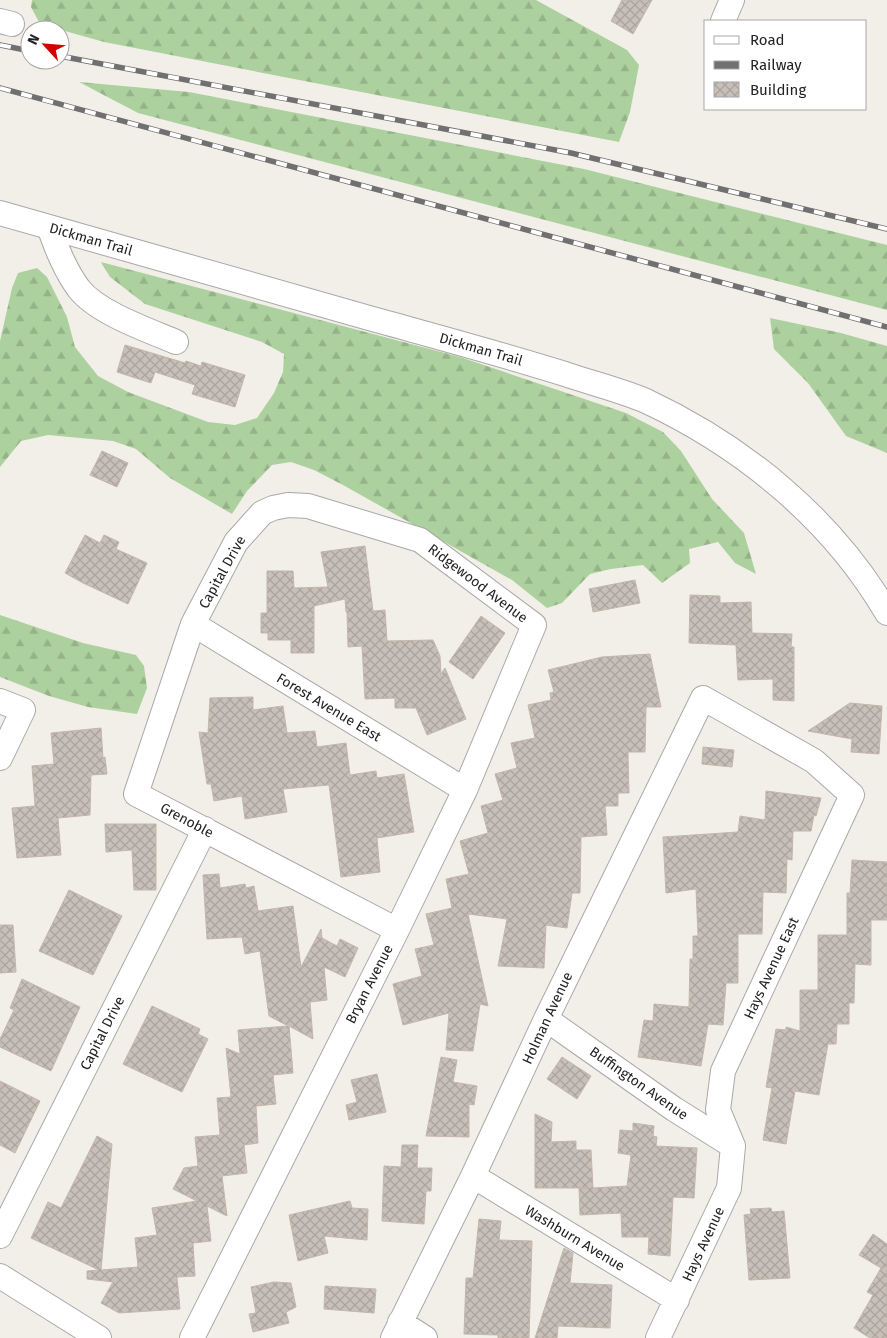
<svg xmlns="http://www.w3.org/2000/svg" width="887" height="1338" font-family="'Fira Sans',sans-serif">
  <defs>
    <pattern id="forest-firs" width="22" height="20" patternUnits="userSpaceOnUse" patternTransform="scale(1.25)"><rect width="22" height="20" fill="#add19e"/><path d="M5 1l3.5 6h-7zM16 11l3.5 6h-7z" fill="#95b388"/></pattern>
    <pattern id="building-cross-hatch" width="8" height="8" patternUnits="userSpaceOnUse" patternTransform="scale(1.25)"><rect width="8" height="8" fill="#c7bfb8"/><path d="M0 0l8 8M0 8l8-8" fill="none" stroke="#aba49e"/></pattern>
  </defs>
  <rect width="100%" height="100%" fill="#f2efe9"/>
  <path fill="url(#forest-firs)" d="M32,0H536L627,50L639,65L630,112L619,142L104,42L40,24L31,7Z
    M79,82L189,92L584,169L887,245V310L138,113Z
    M101,262L460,357L626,413L663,432L681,451L712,499L744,533L756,574L735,563L718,542L689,549L690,563L662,583L643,565L611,569L590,574L562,603L547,608L512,580L343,485L314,470L291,462L272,465L247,491L232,514L170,478L136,449L113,441L48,435L21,441L0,467V341L12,288L18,273L37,268L47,277L67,317L75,347L98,376L128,392L208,422L235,425L257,418L274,393L283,372L284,354L262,342L145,304L110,277Z
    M770,318L841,333L887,346V453L846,436L808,383L774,349Z
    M0,615L83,643L136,655L144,666L147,688L137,714L88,707L49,696L0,677Z"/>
  <path fill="url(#building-cross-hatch)" stroke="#c4b6ab" d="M622,0H652L633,34L611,21Z
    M125,345L185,363L186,361L201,366L202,362L245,375L235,407L192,394L195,385L155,372L151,383L117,372Z
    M102,451L128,463L117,487L90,475Z
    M85,535L100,543L104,535L119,542L116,549L147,563L128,604L83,583L65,573Z
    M365,546L373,611L385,610L387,641L433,640L440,656L441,674L445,668L466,719L427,735L416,708H395V698L365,699L362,646L348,647L347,612H346L345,599L314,606V653H291V640H268V633H261V613H267V571H293L294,588L328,587L321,552Z
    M635,580L640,603L593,612L589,589Z
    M690,595L720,596V603L751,602L752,633L792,634L791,647H794V701L773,700V679L738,680L736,645L689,643Z
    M481,616L505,633L473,679L449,662Z
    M650,654L661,707H646L645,752H628L629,793H618V806H605L607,835L581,837L580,893H572L567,928L546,925L544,968L498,966L507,919L468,914L488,1006L480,1004L473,1051L446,1050L449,1013L403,1025L393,984L422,976L415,949L434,945L426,914L452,908L446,879L469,874L460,841L488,833L481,806L503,800L495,774L517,768L511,743L535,738L528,705L551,700L550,693L554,692L548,670L602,657Z
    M253,697V710L283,706L287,733L315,731L317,747L346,743L350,775L376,771L377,778L404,774L414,832L377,838L380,872L341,877L329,785L283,789L287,812L245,819L242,796L214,801L211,784H207L199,732L208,733L210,698Z
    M850,703L882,706L879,754L851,752L852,739L808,731Z
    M101,728L103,758L105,757L107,774L91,775L90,815L58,818L61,855L17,858L12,808L35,806L32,766L54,764L51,733Z
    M703,747L734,750L732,767L702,764Z
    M766,791L821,798L816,816L814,815L811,831H793L792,860L787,859L786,893L763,892L762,934H738V983H726L723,1025L708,1024L701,1066L638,1057L644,1020L653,1021L654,1004L689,1007L690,959H693V936H698L696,889L666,893L663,837L738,832L740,816L765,820Z
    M105,824H156V890H134L132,850L106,852Z
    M852,860L887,862V920H871V965L855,964L854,1003H849V1024H837L836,1044H828L819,1095L795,1091L786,1144L763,1140L772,1088L766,1087L776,1029L786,1030V1027L800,1031V990H818V935H847V893H850Z
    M219,874L220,888L245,884L246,888L254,886L258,911L293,906L301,967L321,929L322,938L337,946L340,939L358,948L345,977L324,967L327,1000L310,1002L313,1039L289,1026L293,1073L273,1075L276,1104L256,1106L258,1143L244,1145L247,1173L222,1176L227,1216L207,1206L211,1241L193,1243L195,1276L177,1277L180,1309L119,1313L101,1303L113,1282L87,1279V1271L99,1270L31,1238L48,1202L61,1208L97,1136L112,1144L101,1270L138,1267L135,1238L157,1235L152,1208L197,1201L173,1189L184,1168L198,1166L195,1137L220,1135L217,1098L231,1097L226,1048L240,1054L238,1030L288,1026L269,1016L260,951L245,954L242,937L207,939L203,875Z
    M69,890L122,916L93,975L39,951Z
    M0,925H13L16,972L0,973Z
    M22,979L80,1007L51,1071L0,1047V1039L14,1010L10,1008Z
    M152,1006L200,1029L198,1034L208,1039L182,1092L123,1064Z
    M441,1057L457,1060L453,1082L477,1086L474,1105L469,1104V1137L426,1136Z
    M562,1057L591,1076L577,1099L547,1079Z
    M377,1074L386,1112L349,1120L346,1105L357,1102L351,1080Z
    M0,1081L40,1101L15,1153L0,1145Z
    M535,1114L552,1122L551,1142L576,1141V1150H591L593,1188L627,1186L631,1155L618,1153L620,1130L633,1131V1123L654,1126L653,1136L657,1137L656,1146L697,1148L694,1198L673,1197L670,1256L648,1254L649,1237H622L621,1213L580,1215L579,1188H588H535Z
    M402,1145H418L417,1168H432L431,1191H426L424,1224L382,1221L384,1166L401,1167Z
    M350,1201L352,1208L368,1209L367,1240L324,1236L328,1253L298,1261L289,1215Z
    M771,1208L772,1212L784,1211L790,1278L749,1280L744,1215L751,1214L750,1209Z
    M479,1219L501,1221L499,1240L532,1241L529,1338H498V1335L464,1334L466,1278H473Z
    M873,1234L887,1244V1338H870L854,1328L873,1295L867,1292L881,1268L859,1255Z
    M564,1248L573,1253L570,1283L612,1285L610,1328L558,1326L557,1338H535Z
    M274,1282L291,1283L296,1307L286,1312L289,1323L253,1332L249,1314L256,1313L251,1287Z
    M325,1286L376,1289L374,1313L324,1309Z"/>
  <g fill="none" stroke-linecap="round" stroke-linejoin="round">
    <defs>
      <path id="minor" d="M0,21L12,24
        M723,21L732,0
        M0,213C121,248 241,281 362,316C430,335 498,353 565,374C591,383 620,390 646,401C744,447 832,519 887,613
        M49,227C57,249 65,270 79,289C98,313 148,330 176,342
        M193,624L465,790
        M0,701L23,710L0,758
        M546,1019L674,1109L733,1146
        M473,1176L677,1300
        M0,1236L205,829
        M0,1276L99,1338
        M400,1322L425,1338
        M192,1338L397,930L465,790L534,625L420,540L308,506L288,505L273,508L262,513L236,542L193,624L136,794L397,930
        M393,1338L473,1176L546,1019L703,698L814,761L852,795L723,1071L718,1110L733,1146L729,1188L658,1338"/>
    </defs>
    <use href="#minor" stroke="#a9a9a9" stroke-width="26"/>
    <use href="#minor" stroke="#fff" stroke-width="24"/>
    <defs>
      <path id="rail" d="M0,45L30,51
        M60,56L571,153L887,229
        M0,88L887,327"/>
    </defs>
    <use href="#rail" stroke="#707070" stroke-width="5.5"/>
    <use href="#rail" stroke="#fff" stroke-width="4" stroke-dasharray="11" stroke-linecap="butt"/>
  </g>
  <g text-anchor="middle" stroke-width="4.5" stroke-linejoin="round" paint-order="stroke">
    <g font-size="14" fill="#222" stroke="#fff">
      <text transform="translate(91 239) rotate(16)" y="5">Dickman Trail</text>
      <text transform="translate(481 349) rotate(16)" y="5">Dickman Trail</text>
      <text transform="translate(222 572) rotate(-61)" y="5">Capital Drive</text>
      <text transform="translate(478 583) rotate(37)" y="5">Ridgewood Avenue</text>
      <text transform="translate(329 707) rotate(31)" y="5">Forest Avenue East</text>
      <text transform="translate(187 820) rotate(28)" y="5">Grenoble</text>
      <text transform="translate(771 968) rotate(-65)" y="5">Hays Avenue East</text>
      <text transform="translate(369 984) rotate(-63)" y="5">Bryan Avenue</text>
      <text transform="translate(547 1018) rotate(-65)" y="5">Holman Avenue</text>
      <text transform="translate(102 1033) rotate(-63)" y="5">Capital Drive</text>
      <text transform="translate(639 1083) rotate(35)" y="5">Buffington Avenue</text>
      <text transform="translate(575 1238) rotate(31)" y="5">Washburn Avenue</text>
      <text transform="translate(703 1244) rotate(-65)" y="5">Hays Avenue</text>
    </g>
  </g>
  <rect x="704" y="20" width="162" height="90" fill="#ffffff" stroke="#a7a7a7"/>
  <rect x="714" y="36" width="25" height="8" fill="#ffffff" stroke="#a7a7a7"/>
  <text x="750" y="45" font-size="15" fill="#222222">Road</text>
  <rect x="714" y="61" width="25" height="8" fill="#707070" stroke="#a7a7a7"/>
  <text x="750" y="70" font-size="15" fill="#222222">Railway</text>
  <rect x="714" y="82" width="25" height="15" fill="url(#building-cross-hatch)" stroke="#a7a7a7"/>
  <text x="750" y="95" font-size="15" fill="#222222">Building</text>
  <g transform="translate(45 45) rotate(296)"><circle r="24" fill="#ffffff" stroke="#a7a7a7"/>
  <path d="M0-4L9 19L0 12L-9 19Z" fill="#d40000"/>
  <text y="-8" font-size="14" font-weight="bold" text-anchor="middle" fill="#222222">N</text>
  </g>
</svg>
